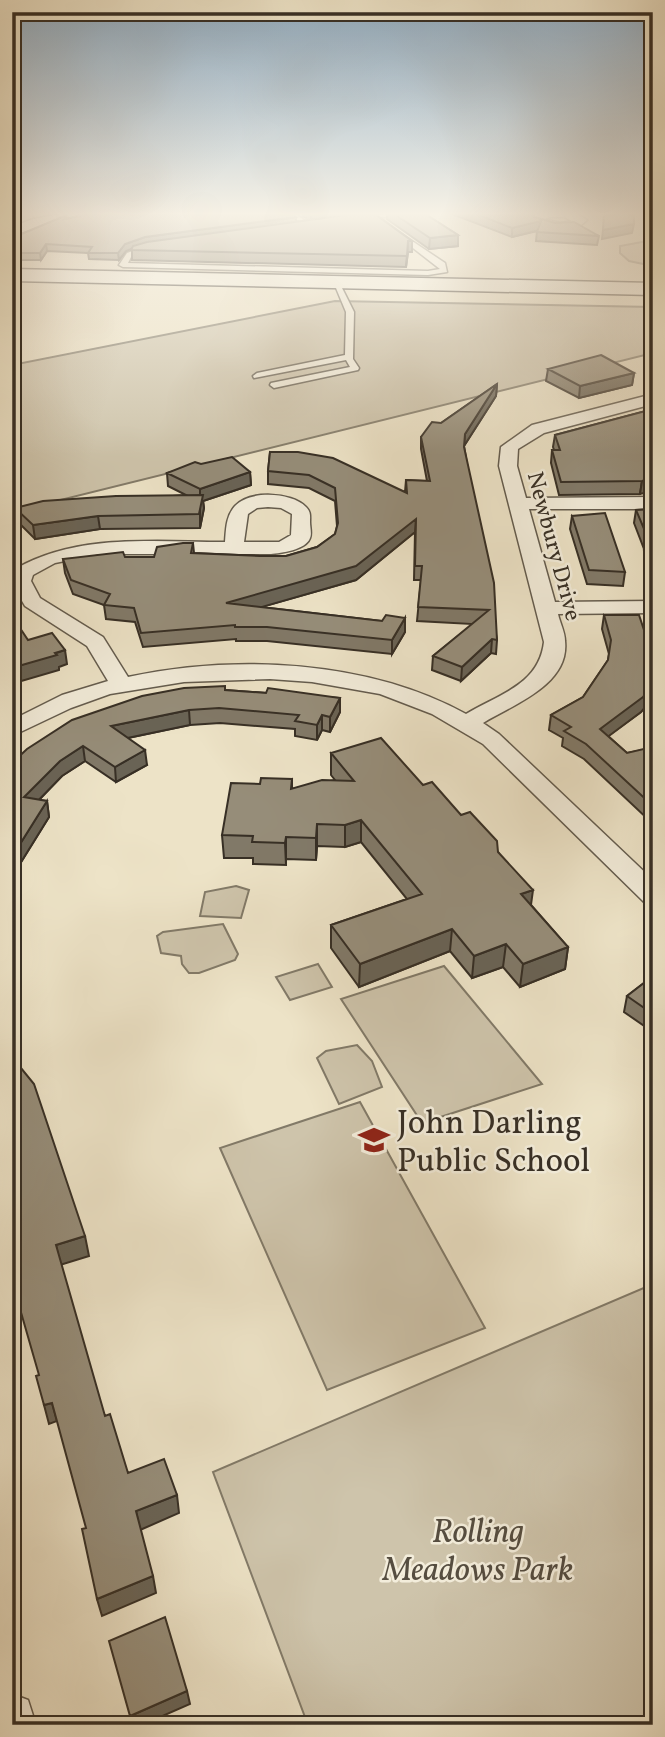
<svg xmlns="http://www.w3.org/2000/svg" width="665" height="1737" font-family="Vollkorn,serif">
  <rect width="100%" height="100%" fill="#ede3c7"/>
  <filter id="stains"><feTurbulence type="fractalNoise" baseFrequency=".00286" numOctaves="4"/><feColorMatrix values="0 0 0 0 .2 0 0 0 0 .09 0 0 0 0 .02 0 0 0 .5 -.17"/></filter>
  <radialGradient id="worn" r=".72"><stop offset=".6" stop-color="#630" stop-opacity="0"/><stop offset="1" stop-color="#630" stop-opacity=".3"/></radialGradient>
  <path fill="#cec4ab" stroke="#827a68" stroke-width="2" d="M653,240V266L629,261L620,253V246Z
    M335,301L653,307V353L12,512V365Z
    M236,886L249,890L241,918L200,916L205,892Z
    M223,924L238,954L235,960L199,973H189L182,964L181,956L161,953L157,936L163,932Z
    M318,964L332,987L290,1000L276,977Z
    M444,966L542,1084L422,1123L341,999Z
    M357,1045L372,1061L382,1087L339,1104L317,1058L326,1051Z
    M360,1102L485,1328L327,1390L220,1148Z
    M653,1284V1725H308L213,1472Z"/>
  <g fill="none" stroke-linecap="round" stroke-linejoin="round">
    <defs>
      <path id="service" d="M286,212H293L312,226L307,227Z
        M396,212H412L362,221L359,219Z
        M397,231L445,263L447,272L428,275L123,267L119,265L127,253L147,246L149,249L132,255L128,263L428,271L440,269L395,234Z
        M336,288H342L354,312L353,359L359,368L358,370L274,388L270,385L271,383L350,367L346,360L254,378L253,376L257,373L345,355L346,312Z"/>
      <path id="minor" d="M71,212H96L12,235V227L33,219Z
        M540,212H574L587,220C573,235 551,231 534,224L532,217ZM550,217H564L572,221L560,223L544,219Z
        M12,321L17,322L19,329L12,333Z
        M653,394V404L544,433L518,449L517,466L526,498L653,497V509H529L555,602L653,601V613L558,614C560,623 565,632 565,641C570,685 512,705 483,723L499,734L653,880V905L644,902L483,744L432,714L380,694L312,682L270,679L184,682L110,694L71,708L12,736V720L62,695L108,681L87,646L25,606L12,584L17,568C80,533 155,542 225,542C226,529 226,516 235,506C250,490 291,492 306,507C311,512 310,516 310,522C310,527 312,534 310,538C306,550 281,553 271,554H100L55,563L33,575L31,581L40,598L103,637L128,677C236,654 368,660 466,714C499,694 539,685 544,642L499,466L501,447L532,425ZM268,507L281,508L292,514L291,535L279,542H244L248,514L257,508Z
        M12,1694L28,1700L36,1725H12Z"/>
      <path id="secondary" d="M12,269L653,283V295L12,281Z"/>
    </defs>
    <use href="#service" stroke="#645c4e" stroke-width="3"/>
    <use href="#minor" stroke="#645c4e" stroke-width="3"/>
    <use href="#secondary" stroke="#372f25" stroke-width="3"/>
    <use href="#service" fill="#f3eddb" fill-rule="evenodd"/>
    <use href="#minor" fill="#f3eddb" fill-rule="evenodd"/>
    <use href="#secondary" fill="#f3eddb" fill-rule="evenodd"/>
  </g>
  <path fill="#817968" stroke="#372f25" stroke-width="2" d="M303,212H383L374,213L412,241V252H408L406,267L132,260V248L126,251L119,260L89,259L88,253L47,251L41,260H12V238L66,216V219L78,216V213L270,214L296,217V222L309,220L303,216Z
    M387,212H422L458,235V246L429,249L387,219Z
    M447,212H535L533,214L534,217L599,236L597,245L536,241L537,231L512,237Z
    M548,369L634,373L632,385L579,398L546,381Z
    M497,384L496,396L464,446L497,640L496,654L491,653L461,681L432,670L433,656L473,624L417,621L421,580H414L415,532L356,580L261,607L382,621L405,618V632L392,654L267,641H236V639L143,647L135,622L106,619L104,605L73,594L65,573L63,559L154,557L193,543L194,553L260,556H286L317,547L335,534L337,526L335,501L309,488L268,484V471L270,452L405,492L406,480L427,481L421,449V437Z
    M653,409L640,494L559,495L551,463L552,450H554L553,447L555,435Z
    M201,464L250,472L251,485L203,501L204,508L200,528L100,529L35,539L17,521L15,508L186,495L168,486L167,473Z
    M653,509V548L644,549L634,523L636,510Z
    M572,516L625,572L623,586L587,584L570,529Z
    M604,615L651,649L653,654V697L641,712L608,736L627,753L653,748V824L584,759L562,746L563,738L549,730L551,715L583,697L608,660L609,654L602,629Z
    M225,690L340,698V712L330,732L322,730L317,740L295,736V729L220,723L190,725L128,738L147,765L116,782L85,761L62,776L39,800L47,801L49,817L18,867H12V763Z
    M331,753L423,785L461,815L498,852L531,905L568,947L565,969L520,987L503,967L472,978L450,951L359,987L331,948V925L407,899L361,842L345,847L317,846L316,860L286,859V865L253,864V858H224L222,835L260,784L292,779V789L335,780L331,775Z
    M653,976V1032L624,1012L627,996Z"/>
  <path fill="#696355" stroke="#372f25" stroke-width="2" d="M311,212H383L311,221Z
    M296,217V223L146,243L126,251L119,260L118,253L125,244L145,237Z
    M541,221L540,230L512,237V228Z
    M634,224L632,233L602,239L603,230Z
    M458,235V246L429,249L430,238Z
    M408,241H412V252H408L406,267Z
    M46,244L47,251L41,260L40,253Z
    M634,373L632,385L579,398L580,386Z
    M497,384L496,396L464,446L465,434Z
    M250,472L251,485L203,501L204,508L200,528V489Z
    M653,478V491L640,494L642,481Z
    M98,516L100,529L35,539L33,525Z
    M416,519L415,532L356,580L227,617L226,603Z
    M12,532L15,546L12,547Z
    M653,535V548L644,549L647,536Z
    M405,618V632L392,654V640Z
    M492,639L491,653L461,681L462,667Z
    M65,650L67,664L59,667V670L18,682L15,667Z
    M14,665L16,680L12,681V666Z
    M653,685V697L641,712L598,744L600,729Z
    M340,698V712L330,732V717Z
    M189,710L190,725L113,741L111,726Z
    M322,715V730L317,740V725Z
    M83,746L85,761L62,776L27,812L24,797L60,761Z
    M145,750L147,765L116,782L115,767Z
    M47,801L49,817L18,867L15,852Z
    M361,820V842L345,847V825Z
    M317,824V846L316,860V838Z
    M286,837V865L285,843Z
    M533,890L530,912L521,894Z
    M452,929L450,951L359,987L360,964Z
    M506,944L503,967L472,978L474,956Z
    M568,947L565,969L520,987L523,964Z
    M85,1236L89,1256L60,1265L56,1245Z
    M52,1403L57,1421L49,1424L44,1405Z
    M177,1495L179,1513L140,1530L136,1511Z
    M153,1576L156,1593L102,1616L97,1599Z
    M187,1691L190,1704L142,1725H132L130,1716Z"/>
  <path fill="#968d79" stroke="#372f25" stroke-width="2" d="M82,212H268L270,214L290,212L296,217L145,237L125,244L118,253H88L92,247L46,244L40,253H12V245L15,242H12V238L62,217L66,216L64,219L80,216L78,213Z
    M368,212H372L412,241H408L407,256L131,250L133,246L147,242Z
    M391,212H422L458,235L430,238Z
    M471,212H532L534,217L555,223L574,222L599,236L537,232L541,221L512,228Z
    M604,212H634V224L603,230Z
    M601,355L634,373L580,386L548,369Z
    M497,384L465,434L464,447L494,583L497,640L492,639L462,667L433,656L489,610L418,607L422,566H415L416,519L356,566L226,603L382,621L386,615L405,618L392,640L267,627H235V625L141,633L134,608L104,605L110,594L71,580L63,559L123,552L125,557H154L157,547L183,543H193L191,553L260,556H286L317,547L335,534L338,523L335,488L309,475L268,471L270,452H298L333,458L407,493L406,480L430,481L421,437L432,422L441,423Z
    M653,409V478L642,481L561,482L552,450H560L555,435Z
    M232,457L250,472L200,489L167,473L195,462L201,464Z
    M203,495L199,514L98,516L33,525L15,508L43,501L116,496Z
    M653,509V535L647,536L636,510Z
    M605,513L625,572L589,570L572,516Z
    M604,615H639L646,636H653L651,649L653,654V685L643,697L600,729L627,753L652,747L653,748V806L586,744L564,731L571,727L551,715L583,697L608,660L611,640Z
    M12,616L28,640L52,633L65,650L55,653L57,655L15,667L14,665L12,666Z
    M225,686V690L266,693L268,688L340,698L330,717L322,715L317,725L295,721L299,715L219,708L189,710L111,726L145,750L115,767L83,746L60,761L24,797L47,801L15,852H12V763L27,749L72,720L142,696L184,688Z
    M381,738L423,785L432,782L461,815L470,812L497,841L498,852L533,890L521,894L568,947L523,964L506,944L474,956L452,929L360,964L331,925L422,894L361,820L345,825L317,824L316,838L286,837L285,843L252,842L253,836L222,835L231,783L260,784L261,778L292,779L291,789L322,780L354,781L331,753Z
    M653,976V1014L627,996Z
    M12,1057L34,1084L85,1236L56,1245L105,1416L110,1414L128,1473L164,1459L177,1495L136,1511L153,1576L97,1599L82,1529L86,1528L52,1403L44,1405L36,1376L39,1375L12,1281Z
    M165,1617L187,1691L130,1716L109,1641Z"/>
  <linearGradient id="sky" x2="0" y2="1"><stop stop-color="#91aec5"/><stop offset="0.47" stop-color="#f7f2e6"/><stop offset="1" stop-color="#f7f2e6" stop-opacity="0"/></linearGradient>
  <rect width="665" height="455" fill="url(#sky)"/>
  <defs>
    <symbol id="school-bare" viewBox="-9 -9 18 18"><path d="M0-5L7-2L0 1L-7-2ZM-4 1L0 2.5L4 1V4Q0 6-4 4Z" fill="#8f2418" stroke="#f3eddb" stroke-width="2.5" paint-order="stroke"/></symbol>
  </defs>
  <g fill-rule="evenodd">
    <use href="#school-bare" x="352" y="1118" width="44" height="44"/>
  </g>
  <g text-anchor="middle" stroke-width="5" stroke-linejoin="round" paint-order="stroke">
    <g font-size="23" fill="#372f25" stroke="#f3eddb">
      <text transform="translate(555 546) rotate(75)" y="8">Newbury Drive</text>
    </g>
    <g font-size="33" fill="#372f25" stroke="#f3eddb" text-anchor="start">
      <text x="397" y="1133">John Darling<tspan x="397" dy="38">Public School</tspan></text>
    </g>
    <g font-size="33" font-style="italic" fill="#554d40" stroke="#f3eddb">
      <text x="478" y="1542">Rolling<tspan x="478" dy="38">Meadows Park</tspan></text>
    </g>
  </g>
  <rect width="665" height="1737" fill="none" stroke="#ede3c7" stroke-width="42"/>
  <rect x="14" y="14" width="637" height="1709" fill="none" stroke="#372f25" stroke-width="3.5"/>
  <rect x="21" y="21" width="623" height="1695" fill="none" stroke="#372f25" stroke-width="2"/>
  <rect width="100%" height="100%" filter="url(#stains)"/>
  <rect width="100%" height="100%" fill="url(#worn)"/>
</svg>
